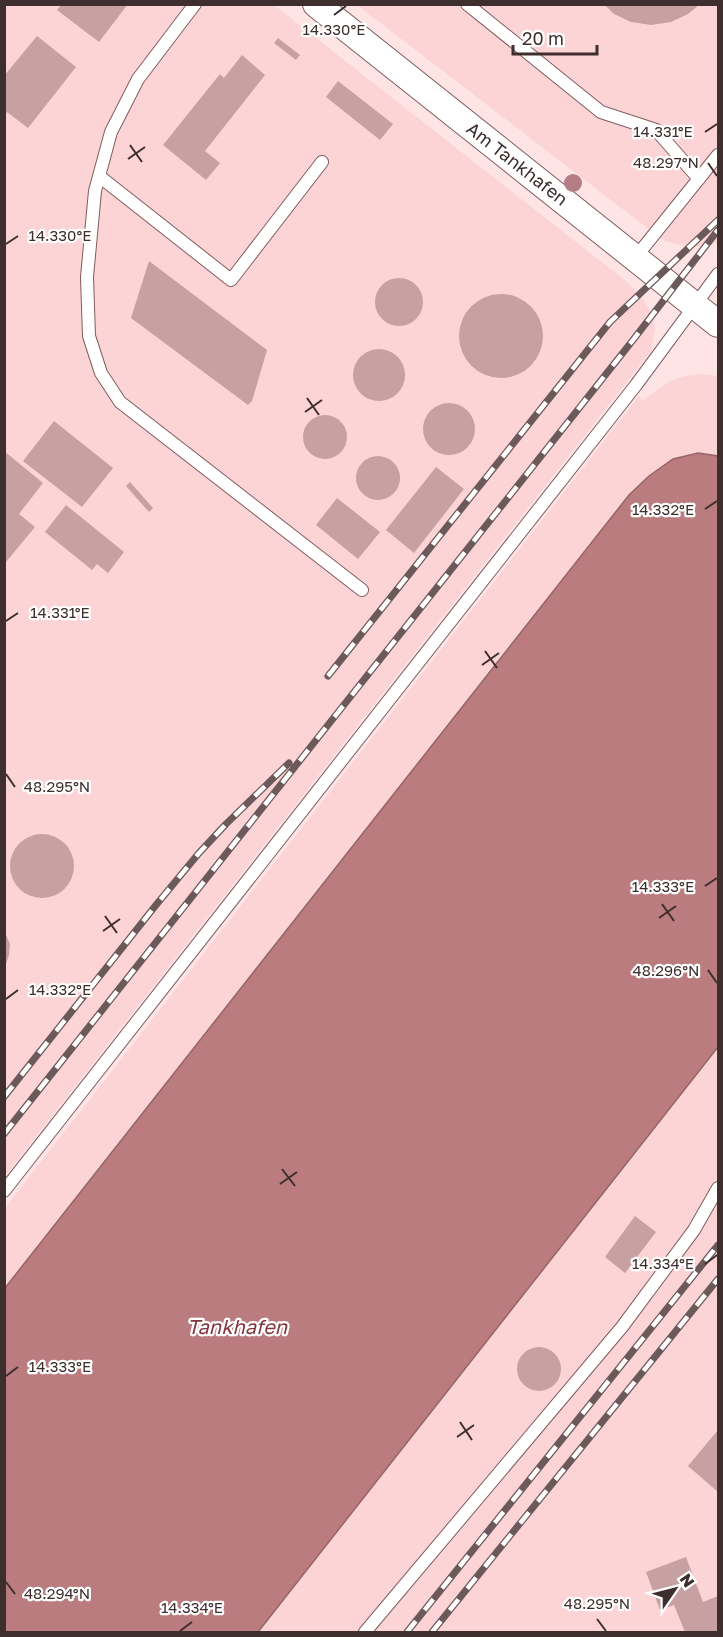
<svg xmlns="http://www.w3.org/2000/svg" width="723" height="1637" font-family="'Golos Text',sans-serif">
  <rect width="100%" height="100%" fill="#fee4e5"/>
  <path fill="#fcd4d5" d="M5,5H274L627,282L641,296L650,311L655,329L651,351L5,1176Z
    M357,5H718V242L708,246L686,247L663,240Z
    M703,374L718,376V456L698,453L629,495L5,1288V1208L639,396L642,401L670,381L685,376Z
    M718,1047V1632H258Z"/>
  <path fill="#ba7c7f" stroke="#956567" stroke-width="1.5" d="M698,453L718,456V1047L258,1632H5V1288L629,495L649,476L673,459Z"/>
  <path fill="#c7a0a1" d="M62,4H128L99,42L57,10Z
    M604,4H700L688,14L671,22L651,25L631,22L614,14Z
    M37,36L76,67L28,128L7,112L4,116V76Z
    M278,38L300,55L296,60L274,43Z
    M242,55L265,75L205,151L220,163L206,180L163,145L220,74L224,78Z
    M338,81L393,124L380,140L326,97Z
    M149,261L267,350L252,401L248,405L131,318Z
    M375 302a24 24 0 1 1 48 0a24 24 0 1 1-48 0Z
    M459 336a42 42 0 1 1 84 0a42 42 0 1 1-84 0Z
    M353 375a26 26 0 1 1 52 0a26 26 0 1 1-52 0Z
    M423 429a26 26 0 1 1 52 0a26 26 0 1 1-52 0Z
    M303 437a22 22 0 1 1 44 0a22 22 0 1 1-44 0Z
    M54,421L113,468L82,507L23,461Z
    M4,451L43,483L19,514L35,527L6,562L4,561Z
    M356 478a22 22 0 1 1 44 0a22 22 0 1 1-44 0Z
    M436,467L464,489L414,553L386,530Z
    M130,482L153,508L149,512L126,486Z
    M337,498L380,532L358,559L316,525Z
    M66,505L124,552L108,573L97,564L92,570L45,532Z
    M10 866a32 32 0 1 1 64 0a32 32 0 1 1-64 0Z
    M4,930L10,944L9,955L5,967Z
    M635,1216L656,1232L625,1273L605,1257Z
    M517 1369a22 22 0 1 1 44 0a22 22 0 1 1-44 0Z
    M718,1430V1492L688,1466Z
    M686,1557L703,1602L718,1596V1632H685L674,1605L660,1610L646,1572Z"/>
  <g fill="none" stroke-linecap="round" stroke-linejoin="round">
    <defs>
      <path id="service" d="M195,4L138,79L111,132L95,191L87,277L89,336L101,373L120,402L362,590
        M467,4L601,112L656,130L699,179
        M99,176L231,280L322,162
        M635,258L718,155
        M4,1191L636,385L718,274
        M365,1632L622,1327L694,1230L718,1188"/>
      <path id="minor" d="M316,4L718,324"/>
    </defs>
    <use href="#service" stroke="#805d5e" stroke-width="14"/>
    <use href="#minor" stroke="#805d5e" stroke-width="28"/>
    <use href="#service" stroke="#fff" stroke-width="12"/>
    <use href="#minor" stroke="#fff" stroke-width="26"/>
    <defs>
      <path id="rail" d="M328,676L610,322L718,220
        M4,1097L156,905L199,853L226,824L289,763
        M4,1134L633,340L718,230
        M407,1632L718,1245
        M432,1632L718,1279"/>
    </defs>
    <use href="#rail" stroke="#6c5a5a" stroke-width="7"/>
    <use href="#rail" stroke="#fff" stroke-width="4.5" stroke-dasharray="14" stroke-linecap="butt"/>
  </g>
  <circle fill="#b47e84" cx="573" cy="183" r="9"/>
  <path fill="none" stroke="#3e2e2e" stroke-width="2" d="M334,15L346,6M705,132L717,124M130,145L142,162M128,159L145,147M708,163L717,176M6,244L18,236M307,398L319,415M305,412L322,400M705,509L717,501M6,621L18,613M485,651L497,668M482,665L499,653M6,774L15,787M705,886L717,878M662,904L674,921M105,916L117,933M659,918L676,906M103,931L120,919M708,970L717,983M6,999L18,990M282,1169L295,1186M280,1184L297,1172M705,1264L717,1255M6,1376L18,1367M460,1422L472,1440M457,1437L474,1425M6,1582L15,1594M597,1619L606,1631M180,1631L192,1622"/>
  <g text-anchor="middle" stroke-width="4.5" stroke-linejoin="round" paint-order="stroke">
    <g font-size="18" fill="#3e2e2e" stroke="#fff">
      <text transform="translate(517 164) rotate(38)" y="6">Am Tankhafen</text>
    </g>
    <g font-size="20" font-style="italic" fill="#83353e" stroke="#fff">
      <text x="237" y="1334">Tankhafen</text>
    </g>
  </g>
  <g font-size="15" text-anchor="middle" fill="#3e2e2e" stroke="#fff" stroke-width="4.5" stroke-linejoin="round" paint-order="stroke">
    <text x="334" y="35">14.330°E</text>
    <text x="663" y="137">14.331°E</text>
    <text x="666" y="168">48.297°N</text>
    <text x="60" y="241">14.330°E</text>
    <text x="663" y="515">14.332°E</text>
    <text x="60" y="618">14.331°E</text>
    <text x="57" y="792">48.295°N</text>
    <text x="663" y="892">14.333°E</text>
    <text x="666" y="976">48.296°N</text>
    <text x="60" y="995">14.332°E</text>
    <text x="663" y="1269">14.334°E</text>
    <text x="60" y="1372">14.333°E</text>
    <text x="57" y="1599">48.294°N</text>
    <text x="597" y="1609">48.295°N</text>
    <text x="192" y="1613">14.334°E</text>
  </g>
  <rect width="723" height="1637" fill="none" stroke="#3e2e2e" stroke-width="12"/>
  <g transform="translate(675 1589) rotate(55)" stroke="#ffffff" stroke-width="4.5" paint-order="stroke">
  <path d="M0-4.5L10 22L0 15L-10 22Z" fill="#3e2e2e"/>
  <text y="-9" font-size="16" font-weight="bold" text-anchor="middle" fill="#3e2e2e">N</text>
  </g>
  <path d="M513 45v9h84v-9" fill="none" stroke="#3e2e2e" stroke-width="3"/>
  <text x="522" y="45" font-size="18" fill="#3e2e2e" stroke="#ffffff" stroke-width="4.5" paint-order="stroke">20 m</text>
</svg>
